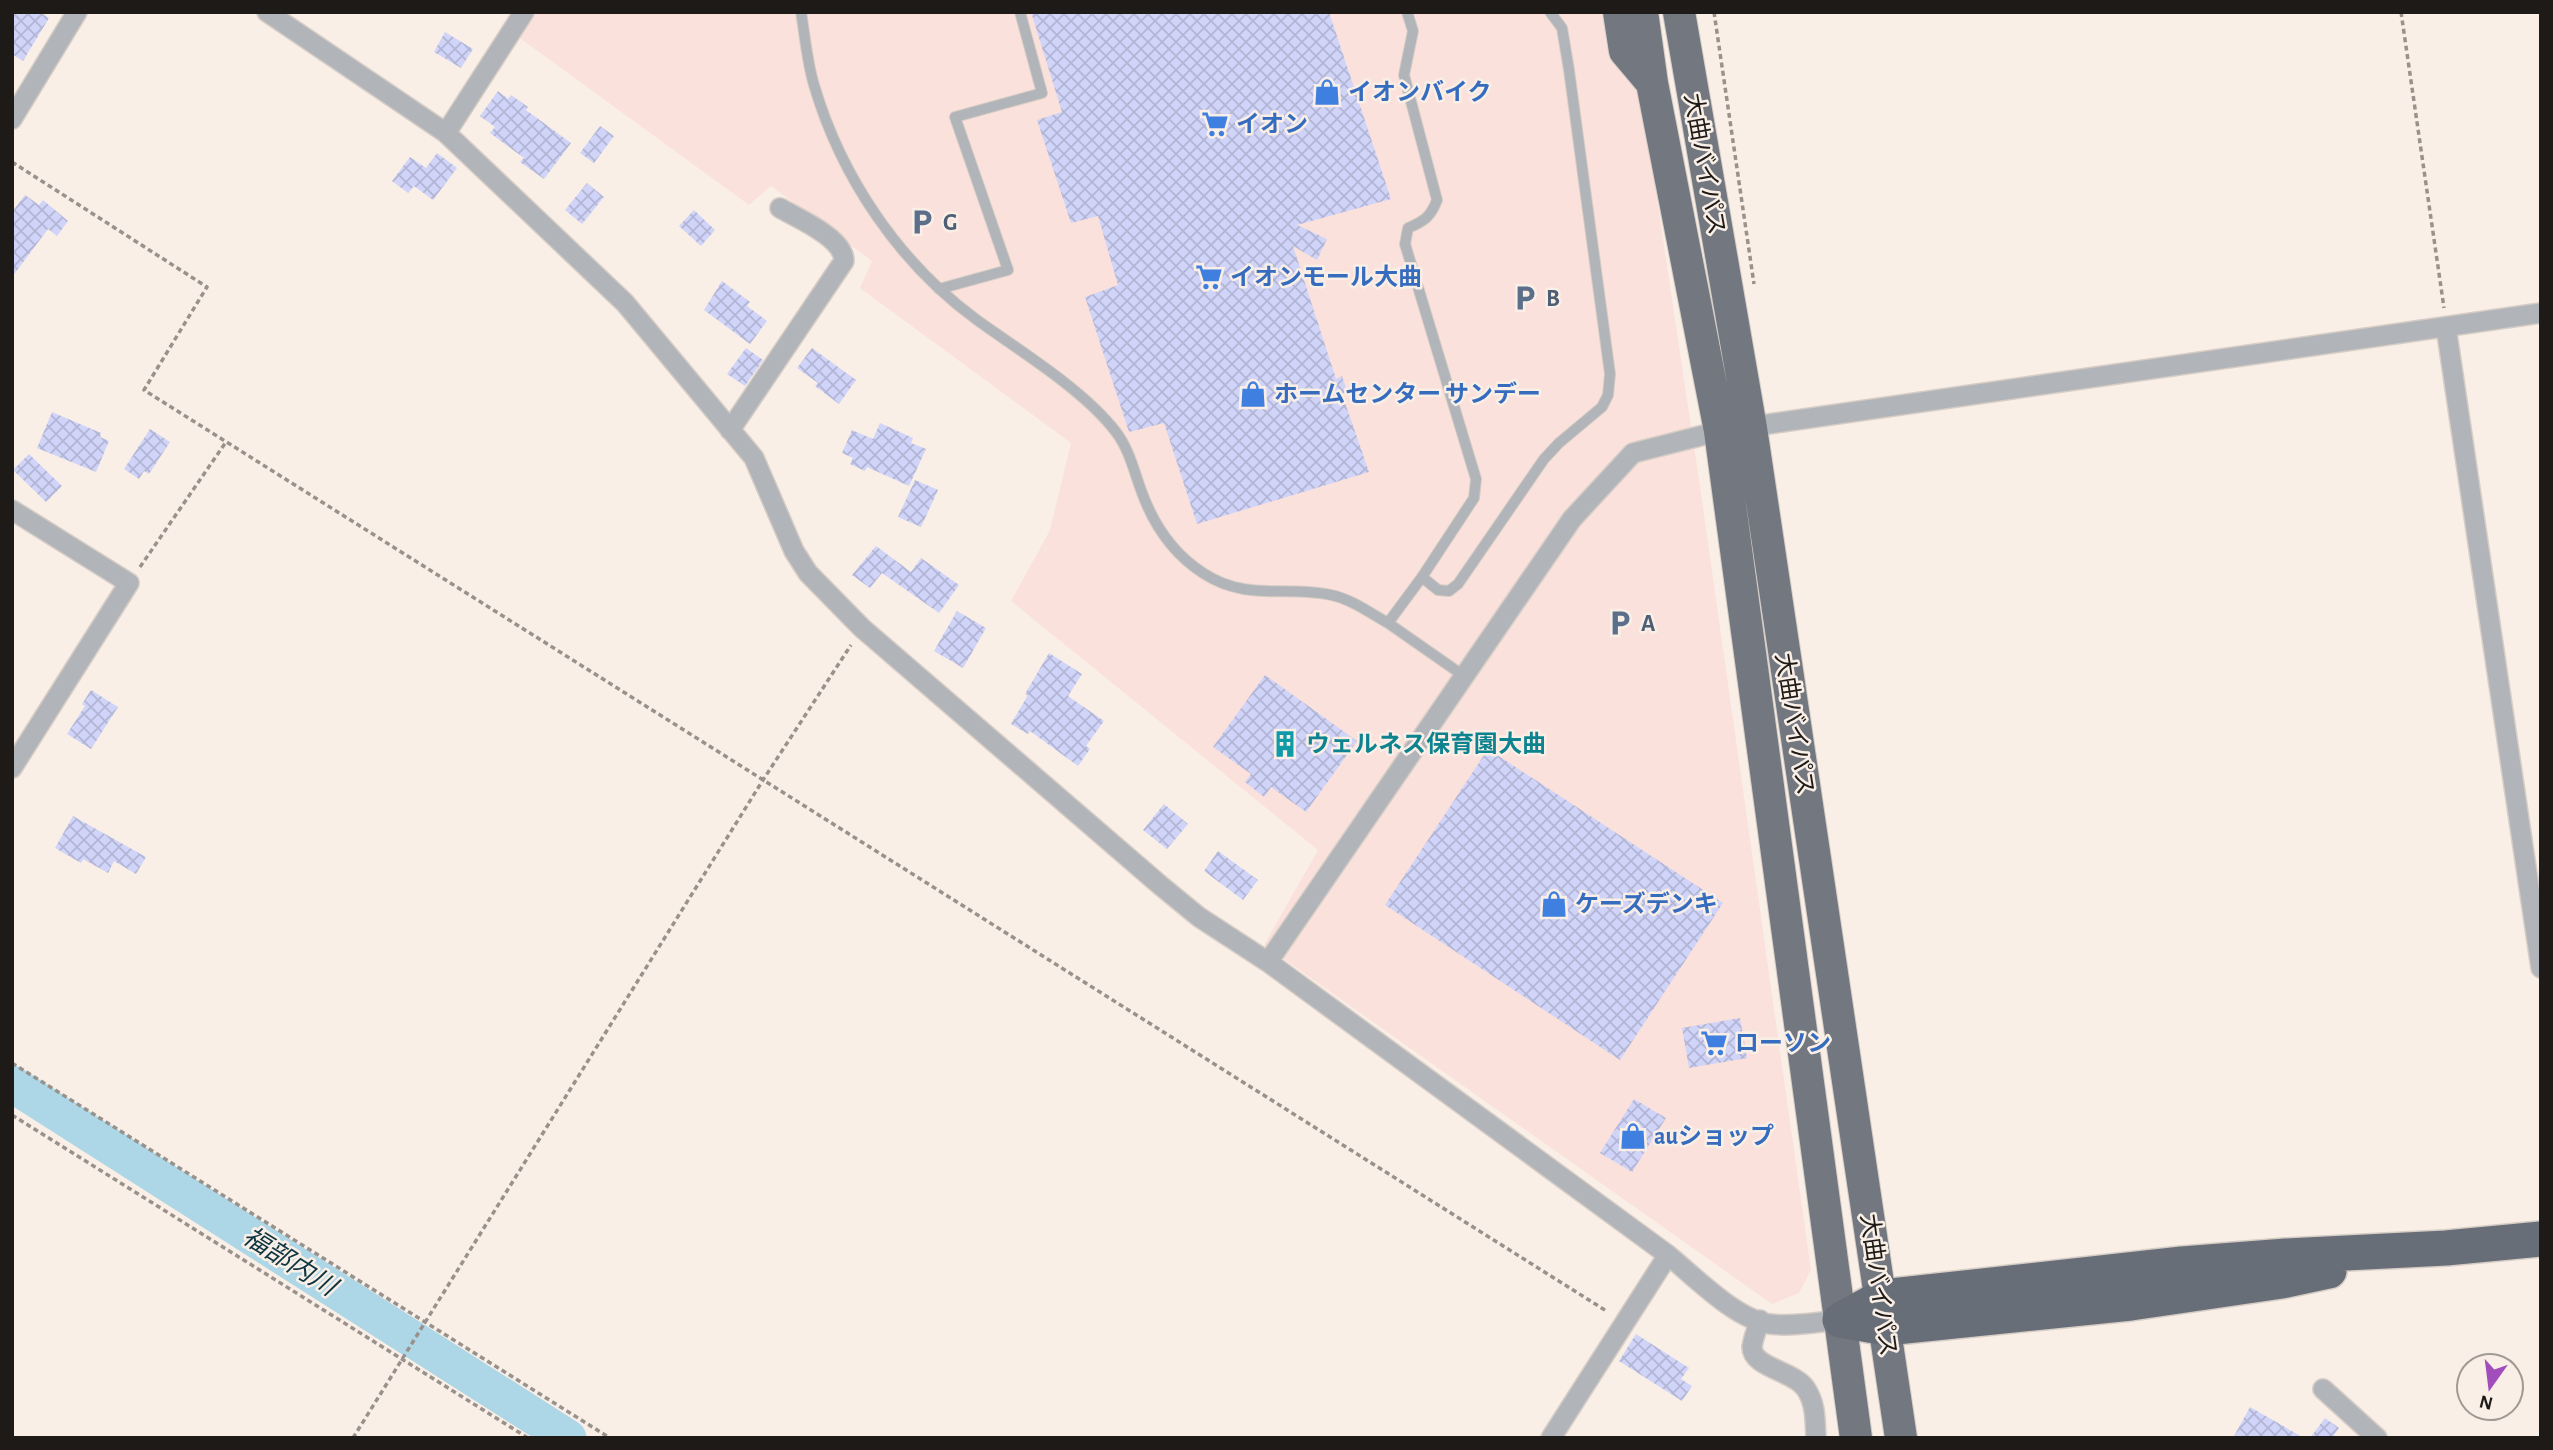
<svg xmlns="http://www.w3.org/2000/svg" width="2553" height="1450" font-family="'Alegreya Sans','Noto Sans JP',sans-serif">
  <defs>
    <pattern id="building-cross-hatch" width="8" height="8" patternUnits="userSpaceOnUse" patternTransform="scale(1.75)"><rect width="8" height="8" fill="#d0d4f8"/><path d="M0 0l8 8M0 8l8-8" fill="none" stroke="#b2b5d4"/></pattern>
  </defs>
  <rect width="100%" height="100%" fill="#f9efe7"/>
  <path fill="#fbe1db" d="M533,12H1629L1700,486L1811,1270L1799,1293L1772,1304L1264,945L1318,850L1011,601L1050,530L1071,443L860,288L872,261L771,186L749,205L517,36Z"/>
  <g fill="none" stroke-linecap="round" stroke-linejoin="round">
    <path stroke="#add7e6" stroke-width="37" d="M12,1084L568,1438"/>
  </g>
  <path fill="url(#building-cross-hatch)" d="M16,12H40L49,18L23,61L12,54V18Z
    M1031,12H1329L1391,199L1297,225L1327,239L1317,260L1293,246L1336,379L1342,376L1347,391L1342,394L1369,472L1197,524L1164,423L1129,432L1085,297L1118,285L1098,216L1071,223L1037,120L1062,112Z
    M445,32L473,49L461,68L434,52Z
    M498,91L508,99L511,95L528,107L526,110L571,143L544,179L520,162L524,158L490,133L495,127L480,116Z
    M600,126L614,136L594,163L580,153Z
    M437,153L457,168L433,200L414,186L408,193L392,181L410,157L426,168Z
    M587,183L604,197L582,224L565,210Z
    M25,195L39,205L43,200L68,221L57,236L48,229L12,277V212Z
    M694,210L715,230L701,246L679,226Z
    M722,281L750,302L747,306L767,321L750,344L704,310Z
    M746,348L763,360L745,386L727,374Z
    M812,348L856,380L839,404L815,386L818,383L797,368Z
    M52,412L101,433L100,437L109,441L96,472L37,448Z
    M880,423L913,438L911,443L926,449L909,486L867,467L865,471L850,464L853,458L842,453L852,430L873,439Z
    M150,429L170,442L149,474L144,471L139,479L124,469Z
    M29,454L62,486L46,502L13,470Z
    M915,480L938,490L921,527L898,517Z
    M876,546L911,572L921,558L959,585L939,613L882,573L870,588L852,575Z
    M957,611L986,628L963,668L934,651Z
    M1049,653L1082,674L1068,696L1104,721L1086,746L1090,749L1078,766L1030,731L1028,734L1011,724L1028,695L1025,694Z
    M1265,675L1357,741L1306,812L1271,787L1264,797L1245,782L1251,774L1213,747Z
    M91,690L118,707L91,749L67,734L85,706L82,704Z
    M1488,749L1723,903L1620,1060L1385,905Z
    M1164,804L1188,824L1167,849L1143,830Z
    M73,816L146,857L136,874L114,861L108,873L83,859L81,863L55,848Z
    M1218,851L1258,880L1243,900L1204,871Z
    M1740,1018L1747,1058L1689,1068L1682,1028Z
    M1634,1099L1666,1118L1632,1172L1600,1153Z
    M1636,1334L1689,1368L1681,1379L1692,1386L1682,1401L1619,1361Z
    M2250,1407L2304,1438H2233Z
    M2325,1418L2339,1428L2332,1438H2310Z"/>
  <g fill="none" stroke-linecap="round" stroke-linejoin="round">
    <defs>
      <path id="service" d="M801,12C805,36 807,62 814,85C841,177 899,263 977,320C1020,351 1084,390 1116,432C1129,449 1134,471 1141,490C1153,524 1172,553 1203,573C1247,602 1286,585 1331,595C1351,599 1370,613 1388,623
        M1407,12L1413,31L1404,75L1437,200C1431,216 1425,221 1408,228L1405,244L1476,479L1474,498L1422,577
        M939,289L1008,270L955,117L1042,93L1020,12
        M1464,676L1388,623L1422,577L1438,590L1449,591L1458,584L1544,459L1559,443L1602,407L1608,395L1610,374L1569,70L1562,28L1550,12"/>
      <path id="minor" d="M267,12L446,133L625,303L754,458L794,551L808,573L862,628L1160,885L1199,917L1268,962L1668,1255C1695,1277 1735,1319 1770,1324C1793,1327 1818,1322 1840,1320
        M12,119L77,12
        M446,133L524,12
        M2446,327L2541,968
        M730,430L844,261C844,238 799,219 780,208
        M12,510L129,583L12,768
        M1268,962L1572,519L1633,453L1720,431L2541,313
        M1760,1320C1757,1328 1753,1339 1752,1347C1752,1368 1795,1371 1806,1389C1816,1404 1815,1421 1816,1438
        M2323,1389L2377,1438
        M1551,1438L1668,1255"/>
      <path id="trunk" d="M1619,12L1625,51L1652,83
        M1642,12L1652,83L1720,431L1856,1438
        M1679,12L1751,428L1901,1438"/>
      <path id="motorway" d="M1840,1320L1882,1297L2182,1264L2286,1256L2446,1248L2541,1239
        M1840,1320L1886,1328L2131,1303L2282,1281L2329,1271"/>
    </defs>
    <use href="#service" stroke="#d6cdc6" stroke-width="12"/>
    <use href="#minor" stroke="#d6cdc6" stroke-width="22"/>
    <use href="#trunk" stroke="#d6cdc6" stroke-width="34"/>
    <use href="#motorway" stroke="#d6cdc6" stroke-width="38"/>
    <path stroke="#99928c" stroke-width="3.5" stroke-dasharray="5 3.5" stroke-linecap="butt" d="M1714,12L1754,284
      M2401,12L2444,308
      M12,162L207,287L144,390L1608,1312
      M140,567L226,442
      M12,1063L610,1438
      M12,1115L528,1438
      M353,1438L763,780L851,645"/>
    <use href="#service" stroke="#b1b4b8" stroke-width="10"/>
    <use href="#minor" stroke="#b1b4b8" stroke-width="19"/>
    <use href="#trunk" stroke="#727780" stroke-width="32"/>
    <use href="#motorway" stroke="#686e77" stroke-width="35"/>
  </g>
  <defs>
    <symbol id="shop-bare" viewBox="-9 -9 18 18"><path d="M-5-2.5h2.3a2.7 3.5 0 0 1 5.4 0H5L5.5 6h-11ZM-1.5-2.5h3a1.5 2.3 0 0 0-3 0Z" fill="#3f7fe0" stroke="#f9efe7" stroke-width="2.5" paint-order="stroke"/></symbol>
    <symbol id="supermarket-bare" viewBox="-9 -9 18 18"><path d="M-6-5.5h2.5l.6 2H6L4.5 2H-2.5L-4.4-4H-6ZM-1.5 3.2a1.3 1.3 0 1 0 .1 0ZM3 3.2a1.3 1.3 0 1 0 .1 0Z" fill="#3f7fe0" stroke="#f9efe7" stroke-width="2.5" paint-order="stroke"/></symbol>
    <symbol id="parking-bare" viewBox="-9 -9 18 18"><path d="M-3.5-5.5H1a3.5 3.5 0 0 1 0 7H-1V5.5H-3.5ZM-1-3.4V-.6H.8a1.4 1.4 0 0 0 0-2.8Z" fill="#5c6f8a" stroke="#f9efe7" stroke-width="2.5" paint-order="stroke"/></symbol>
    <symbol id="building-bare" viewBox="-9 -9 18 18"><path d="M-4-6H4V6H1V3H-1V6H-4ZM-2.5-4.3h1.7v1.8h-1.7ZM.8-4.3h1.7v1.8H.8ZM-2.5-1h1.7V.8h-1.7ZM.8-1h1.7V.8H.8Z" fill="#0f9aa8" stroke="#f9efe7" stroke-width="2.5" paint-order="stroke"/></symbol>
  </defs>
  <g fill-rule="evenodd">
    <use href="#shop-bare" x="1308" y="73" width="38" height="38"/>
    <use href="#supermarket-bare" x="1196" y="105" width="38" height="38"/>
    <use href="#parking-bare" x="903" y="203" width="38" height="38"/>
    <use href="#supermarket-bare" x="1190" y="258" width="38" height="38"/>
    <use href="#parking-bare" x="1506" y="279" width="38" height="38"/>
    <use href="#shop-bare" x="1234" y="375" width="38" height="38"/>
    <use href="#parking-bare" x="1601" y="604" width="38" height="38"/>
    <use href="#building-bare" x="1266" y="725" width="38" height="38"/>
    <use href="#shop-bare" x="1535" y="885" width="38" height="38"/>
    <use href="#supermarket-bare" x="1695" y="1024" width="38" height="38"/>
    <use href="#shop-bare" x="1614" y="1117" width="38" height="38"/>
  </g>
  <g text-anchor="middle" stroke-width="5" stroke-linejoin="round" paint-order="stroke">
    <g font-size="24" font-weight="bold" fill="#366cbe" stroke="#f9efe7" text-anchor="start">
      <text x="1348" y="100">イオンバイク</text>
      <text x="1236" y="132">イオン</text>
      <text x="1230" y="285">イオンモール大曲</text>
      <text x="1274" y="402">ホームセンター サンデー</text>
      <text x="1575" y="912">ケーズデンキ</text>
      <text x="1735" y="1051">ローソン</text>
      <text x="1654" y="1144">auショップ</text>
    </g>
    <g font-size="24" fill="#1d1a17" stroke="#f9efe7">
      <text transform="translate(1705 164) rotate(80)" y="8">大曲バイパス</text>
      <text transform="translate(1795 724) rotate(81)" y="8">大曲バイパス</text>
      <text transform="translate(1879 1285) rotate(82)" y="8">大曲バイパス</text>
    </g>
    <g font-size="24" font-weight="bold" fill="#4e5e75" stroke="#f9efe7" text-anchor="start">
      <text x="943" y="230">G</text>
      <text x="1546" y="306">B</text>
      <text x="1641" y="631">A</text>
    </g>
    <g font-size="24" font-weight="bold" fill="#0d838f" stroke="#f9efe7" text-anchor="start">
      <text x="1306" y="752">ウェルネス保育園大曲</text>
    </g>
    <g font-size="26" font-style="italic" fill="#0f3541" stroke="#f9efe7">
      <text transform="translate(290 1261) rotate(32)" y="9">福部内川</text>
    </g>
  </g>
  <rect width="2553" height="1450" fill="none" stroke="#1d1a17" stroke-width="28"/>
  <g transform="translate(2490 1387) rotate(194)"><circle r="33" fill="#f9efe7" stroke="#a19a94" stroke-width="2"/>
  <path d="M0-5L12 26L0 18L-12 26Z" fill="#a14dbc"/>
  <text y="-10" font-size="19" font-weight="bold" text-anchor="middle" fill="#1d1a17">N</text>
  </g>
</svg>
